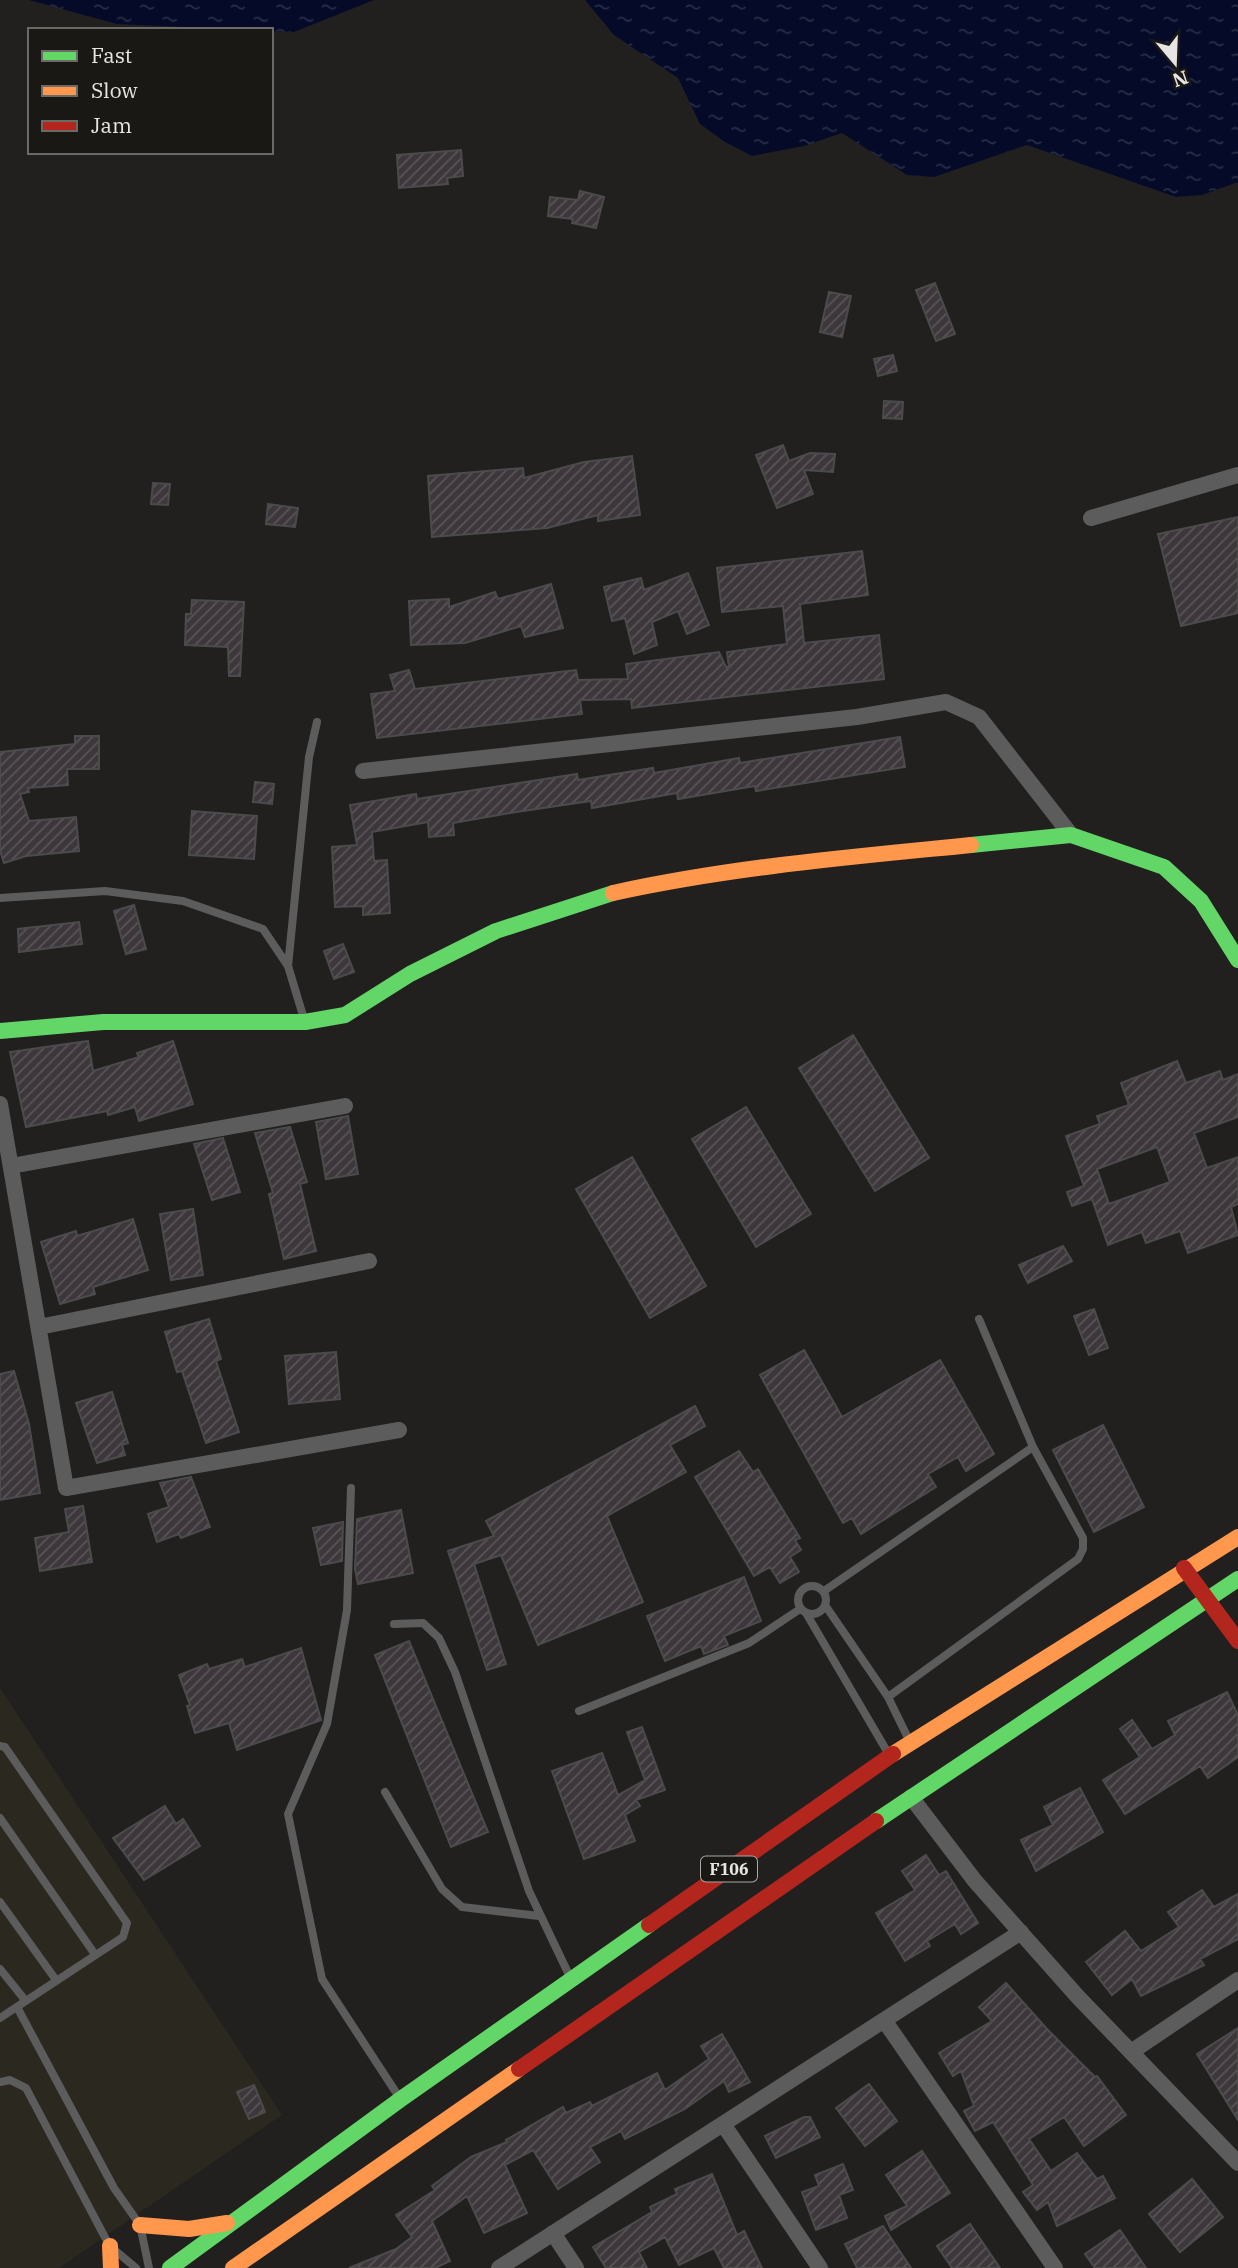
<svg xmlns="http://www.w3.org/2000/svg" width="1238" height="2268" font-family="'IBM Plex Serif',serif">
  <defs>
    <pattern id="water-ripples" width="26" height="14" patternUnits="userSpaceOnUse" patternTransform="scale(1.75)"><rect width="26" height="14" fill="#050a28"/><path d="M2 4q2-2 4 0t4 0M15 11q2-2 4 0t4 0" fill="none" stroke="#292e47"/></pattern>
    <pattern id="building-hatch" width="6" height="6" patternUnits="userSpaceOnUse" patternTransform="scale(1.75)"><rect width="6" height="6" fill="#3d373c"/><path d="M-1 1l2-2M0 6l6-6M5 7l2-2" fill="none" stroke="#595458"/></pattern>
  </defs>
  <rect width="100%" height="100%" fill="#21201f"/>
  <path fill="#2b2820" d="M0,1688L282,2115L59,2268H0Z"/>
  <path fill="url(#water-ripples)" d="M29,0H374L294,32L117,24Z
    M585,0H1238V182L1202,195L1176,197L1027,145L934,177L907,175L842,133L804,146L752,156L725,142L700,124L678,78L614,35Z"/>
  <path fill="url(#building-hatch)" stroke="#4c4b4b" stroke-width="2" fill-rule="evenodd" d="M461,150L463,176L447,178L448,184L399,188L397,155Z
    M580,191L604,197L596,228L572,223L573,219L548,216L550,197L578,200Z
    M935,283L955,334L936,341L916,290Z
    M829,292L851,296L842,337L820,332Z
    M893,355L897,371L878,376L874,359Z
    M884,401L903,402L902,419L883,418Z
    M783,445L789,461L810,453L835,454L833,472L804,470L813,494L777,508L756,455Z
    M632,456L640,515L598,521V515L547,528L432,537L428,476L523,468L524,478L584,462Z
    M153,483L170,484L168,505L151,504Z
    M268,504L298,508L295,527L266,524Z
    M1238,517V613L1181,626L1158,534Z
    M862,551L868,595L800,604L804,643L879,635L884,679L632,708L631,699L580,700L582,714L377,738L371,694L395,691L390,675L409,670L415,689L576,670L578,680L628,679L626,664L719,652L726,667H729L727,652L787,644L783,606L722,612L717,568Z
    M688,573L709,625L687,634L678,611L652,622L657,645L634,654L625,618L612,621L604,587L641,578L644,590Z
    M551,584L563,628L525,637L521,626L465,643L411,645L409,601L449,599V607L495,592L498,599Z
    M192,600L244,602L240,676H229L228,647L185,645L186,614H191Z
    M75,736H99V769H67L68,785L28,788L29,792L20,794L29,821L76,817L79,851L26,856L4,863L0,850V752L75,744Z
    M900,737L905,767L756,791L755,786L678,799L677,793L592,808L591,801L516,812L453,823L454,835L429,837L428,822L372,832L374,861L387,860L390,913L363,915V906L335,907L332,847L357,845L350,805L416,794L417,799L577,774L578,780L653,768L654,773L739,758L740,763Z
    M255,782L274,784L272,804L253,802Z
    M192,811L257,816L254,859L189,855Z
    M134,905L146,949L126,954L114,911Z
    M79,922L82,944L19,952L18,929Z
    M343,944L354,972L334,979L324,951Z
    M853,1035L929,1158L875,1191L799,1068Z
    M88,1041L93,1071L139,1057L137,1053L173,1041L193,1104L139,1121L135,1107L108,1115L107,1111L26,1127L10,1052Z
    M1177,1061L1186,1083L1220,1071L1223,1080L1238,1074V1117L1194,1133L1207,1168L1238,1157V1204L1231,1207L1238,1235L1188,1253L1180,1231L1146,1243L1142,1232L1108,1245L1092,1199L1072,1206L1067,1192L1084,1186L1066,1136L1100,1124L1097,1116L1129,1105L1121,1083ZM1157,1147L1170,1182L1109,1204L1097,1169Z
    M746,1107L811,1214L756,1247L692,1139Z
    M348,1116L358,1174L326,1179L316,1122Z
    M290,1127L307,1182L300,1184L316,1251L284,1259L269,1194L273,1193L255,1133Z
    M223,1138L240,1192L212,1200L194,1144Z
    M632,1157L706,1286L650,1318L576,1189Z
    M193,1209L203,1275L171,1280L160,1214Z
    M133,1219L148,1270L93,1287L95,1294L60,1304L41,1242L76,1231L77,1236Z
    M1063,1246L1072,1261L1028,1283L1019,1265Z
    M1094,1309L1108,1348L1089,1355L1074,1316Z
    M209,1319L221,1359L216,1361L239,1432L206,1443L182,1371L177,1372L165,1332Z
    M804,1350L842,1417L940,1360L994,1454L966,1471L958,1457L928,1474L936,1487L861,1534L852,1518L843,1523L760,1375Z
    M336,1352L340,1399L289,1404L285,1356Z
    M14,1371L29,1424L40,1493L0,1500V1374Z
    M112,1392L128,1443L122,1445L125,1455L97,1463L76,1403Z
    M695,1406L705,1426L670,1445L686,1472L607,1516L643,1602L538,1645L501,1555L474,1564L506,1664L487,1670L448,1551L494,1536L486,1521Z
    M1103,1425L1144,1507L1094,1532L1053,1450Z
    M739,1451L753,1472L758,1469L800,1538L795,1540L801,1550L790,1557L799,1572L780,1583L770,1567L754,1576L695,1477Z
    M191,1477L210,1527L181,1538L179,1534L157,1542L148,1514L169,1507L160,1483Z
    M83,1506L92,1562L40,1571L35,1538L69,1532L65,1509Z
    M401,1510L413,1573L358,1584L355,1569L357,1519Z
    M343,1522L342,1561L321,1565L313,1528Z
    M744,1577L761,1621L724,1636L728,1645L704,1654L701,1646L665,1661L647,1616Z
    M409,1641L488,1832L451,1847L375,1655Z
    M301,1648L321,1720L237,1750L229,1723L195,1733L187,1706L190,1705L179,1675L207,1664L209,1669L242,1659L245,1667Z
    M1227,1692L1238,1715V1757L1208,1778L1200,1766L1125,1814L1103,1780L1140,1757L1120,1729L1132,1720L1152,1749L1175,1735L1168,1721Z
    M642,1727L665,1790L636,1800L640,1806L625,1815L635,1841L584,1859L552,1771L602,1753L618,1795L645,1780L627,1732Z
    M1080,1788L1103,1832L1036,1871L1021,1840L1053,1825L1044,1807Z
    M165,1806L176,1824L183,1819L200,1846L144,1880L113,1838Z
    M926,1855L939,1875L946,1871L978,1923L961,1934L955,1924L927,1941L930,1946L905,1961L876,1913L915,1890L902,1871Z
    M1202,1890L1214,1907L1238,1894V1939L1200,1959L1204,1965L1141,1996L1132,1979L1112,1995L1086,1962L1125,1931L1141,1951L1179,1927L1168,1912Z
    M1006,1983L1047,2029L1095,2077L1097,2076L1126,2115L1084,2146L1064,2117L1029,2139L1051,2171L1077,2153L1097,2179L1103,2176L1115,2198L1057,2226L1048,2202L1037,2210L1023,2192L1033,2185L993,2122L975,2131L964,2111L974,2106L961,2071L953,2076L939,2053L992,2021L979,2007Z
    M1238,2028V2120L1197,2054Z
    M722,2034L750,2082L729,2092L724,2081L685,2109L625,2139L621,2131L590,2147L600,2162L558,2189L533,2150L505,2165L527,2213L484,2233L467,2196L432,2221L450,2261L435,2268H349L396,2249L412,2237L396,2215L435,2190L432,2186L471,2157L507,2142L506,2140L563,2107L566,2113L590,2102L592,2106L657,2073L665,2090L709,2059L701,2046Z
    M869,2084L897,2121L865,2146L836,2108Z
    M254,2085L265,2112L249,2119L237,2092Z
    M804,2117H810L820,2137L776,2158L765,2136Z
    M922,2151L950,2193L891,2230L885,2216L907,2206L886,2175Z
    M843,2164L853,2190L839,2195L847,2218L816,2230L802,2192L819,2186L815,2175Z
    M712,2174L737,2235L744,2231L762,2268H724L714,2248L679,2265L665,2237L639,2252L647,2268H606L593,2247L652,2212L650,2207L677,2194L675,2189Z
    M1192,2179L1223,2217L1180,2252L1149,2214Z
    M970,2224L1000,2268H952L937,2246Z
    M883,2226L911,2268H857L845,2244Z
    M1120,2230L1146,2268H1095L1085,2254Z"/>
  <g fill="none" stroke-linecap="round" stroke-linejoin="round">
    <path stroke="#5d5c5c" stroke-width="8" d="M0,898L105,891L183,901L263,929L288,966L304,1019
      M288,966L309,757L317,722
      M351,1488L347,1610L327,1724L288,1814L322,1979L399,2097
      M798 1600a14 14 0 1 1 28 0a14 14 0 1 1-28 0Z
      M824,1591L1033,1447L979,1319
      M825,1605L888,1697L909,1740
      M806,1613L888,1753
      M394,1624L423,1623L439,1638L455,1672L529,1891L570,1977
      M888,1697L1078,1559L1083,1549V1538L1033,1447
      M579,1711L749,1643L800,1609
      M0,1746L5,1747L127,1923L123,1937L0,2018
      M385,1792L442,1889L462,1907L539,1916
      M0,1818L94,1953
      M0,1902L56,1980
      M0,1969L25,2000
      M17,2007L114,2188L140,2225L149,2268
      M0,2082L10,2080L26,2088L108,2243
      M117,2252L136,2268"/>
    <path stroke="#5d5c5c" stroke-width="16" d="M1091,518L1238,475
      M363,771L857,717L946,702L979,717L1071,835
      M0,1104L66,1488L399,1430
      M11,1166L345,1106
      M39,1327L369,1261
      M911,1797L975,1881L1078,1997L1238,2163
      M884,2020L1055,2268
      M1131,2052L1238,1980
      M723,2124L820,2268
      M553,2233L576,2268
      M499,2268L1021,1932"/>
    <path stroke="#63d668" stroke-width="16" d="M971,845L1071,835L1164,867L1201,901L1238,960
      M0,1031L103,1022H305L345,1015L410,974L496,931L613,893
      M876,1821L1238,1579
      M170,2268L401,2099L649,1925"/>
    <path stroke="#ff974d" stroke-width="16" d="M613,893C731,867 851,857 971,845
      M893,1754L1238,1537
      M140,2225L189,2229L227,2223
      M110,2246L111,2268
      M233,2268L519,2069"/>
    <path stroke="#b3261e" stroke-width="16" d="M1184,1568L1238,1641
      M649,1925L893,1754
      M519,2069L876,1821"/>
  </g>
  <g text-anchor="middle" stroke-width="5" stroke-linejoin="round" paint-order="stroke">
    <rect fill="#191815" stroke="#a8a8a5" stroke-width="2" x="701" y="1856.5" width="56" height="25" rx="5"/>
    <g font-size="16" font-weight="bold" fill="#e6e5e3">
      <text x="729" y="1875">F106</text>
    </g>
  </g>
  <rect x="28" y="28" width="245" height="126" fill="#191815" stroke="#6b6a67" stroke-width="2"/>
  <rect x="42" y="51" width="35" height="10" fill="#63d668" stroke="#6b6a67" stroke-width="2"/>
  <text x="91" y="63" font-size="21" fill="#e6e5e3">Fast</text>
  <rect x="42" y="86" width="35" height="10" fill="#ff974d" stroke="#6b6a67" stroke-width="2"/>
  <text x="91" y="98" font-size="21" fill="#e6e5e3">Slow</text>
  <rect x="42" y="121" width="35" height="10" fill="#b3261e" stroke="#6b6a67" stroke-width="2"/>
  <text x="91" y="133" font-size="21" fill="#e6e5e3">Jam</text>
  <g transform="translate(1175 63) rotate(161)" stroke="#191815" stroke-width="5" paint-order="stroke">
  <path d="M0-5L12 26L0 18L-12 26Z" fill="#e6e5e3"/>
  <text y="-10" font-size="19" font-weight="bold" text-anchor="middle" fill="#e6e5e3">N</text>
  </g>
</svg>
